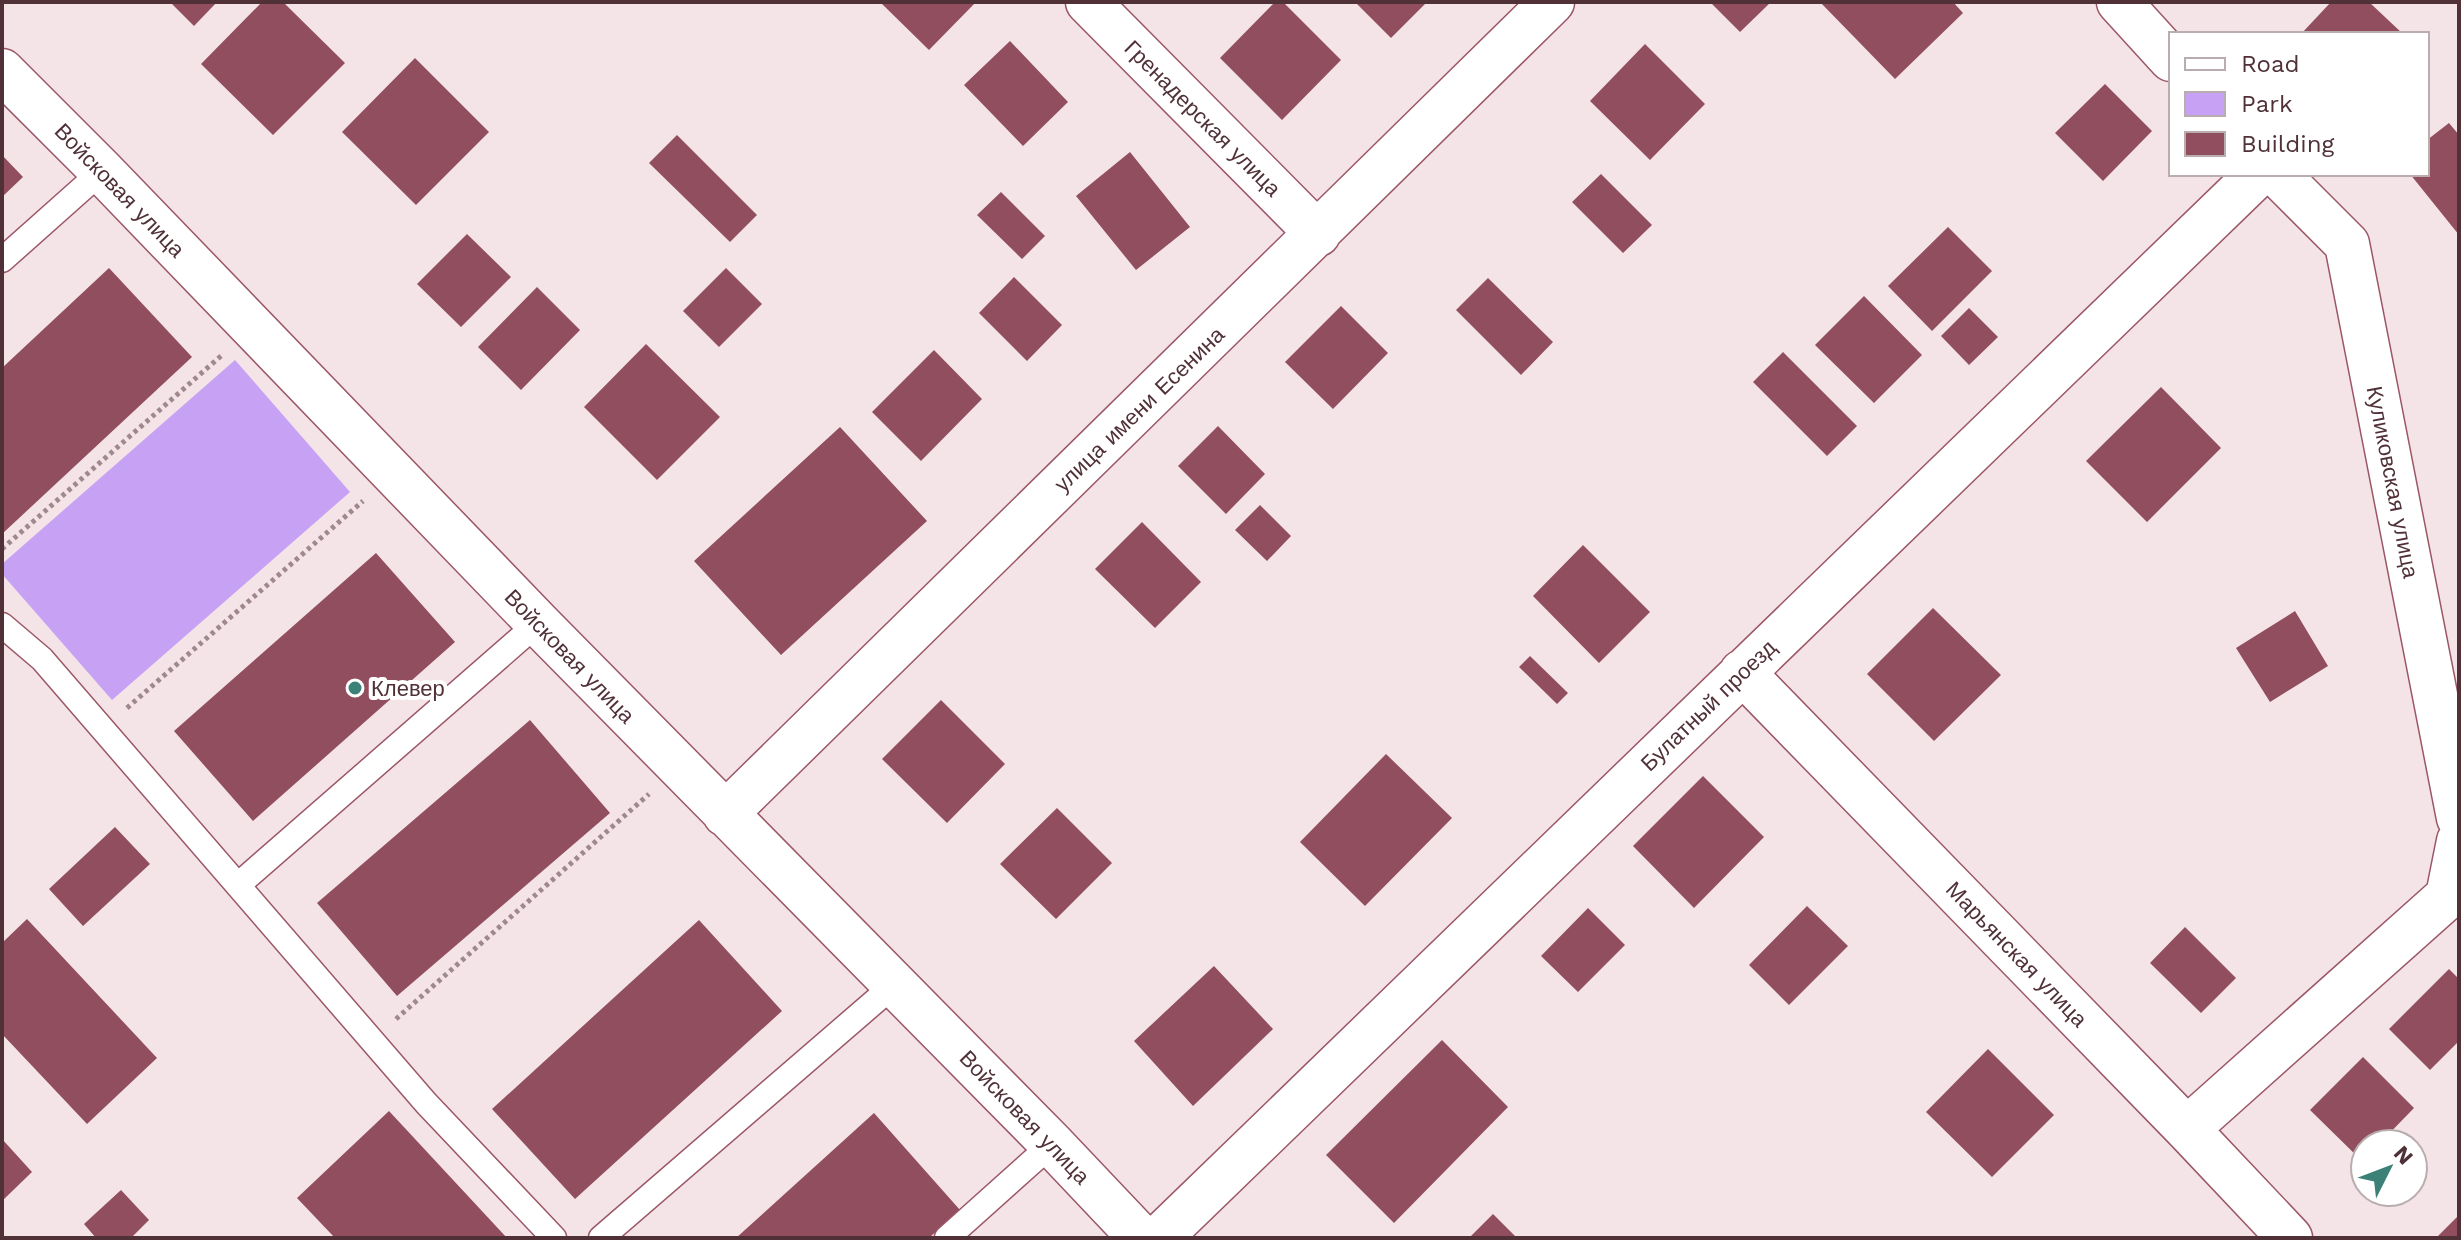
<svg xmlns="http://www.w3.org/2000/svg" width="2461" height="1240" font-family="'Work Sans',sans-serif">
  <rect width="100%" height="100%" fill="#f4e4e7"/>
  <path fill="#c6a1f4" d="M235,360L350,492L112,700L2,574V564Z"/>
  <path fill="#914e5f" d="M170,2H217L194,26Z
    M262,2H283L345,63L273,135L201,64Z
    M880,2H976L929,50Z
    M1275,2H1283L1341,60L1282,120L1220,58Z
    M1355,2H1427L1391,38Z
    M1710,2H1771L1740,32Z
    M1820,2H1953L1963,13L1895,79Z
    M2331,2H2369L2403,34H2301Z
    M1010,41L1068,102L1023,146L964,85Z
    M1645,44L1705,104L1650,160L1590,101Z
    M415,58L489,132L416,205L342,132Z
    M2105,84L2152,131L2103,181L2055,133Z
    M2449,123L2459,135V235L2410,174H2427V140Z
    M677,135L757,215L730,242L649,163Z
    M1130,152L1190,227L1136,270L1076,196Z
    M2,155L23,177L2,197Z
    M1601,174L1652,225L1623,253L1572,202Z
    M1001,192L1045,236L1022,259L977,215Z
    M1948,227L1992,271L1932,331L1888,286Z
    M467,234L511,277L461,327L417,284Z
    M109,268L192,357L2,534V368Z
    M726,268L762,304L719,347L683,311Z
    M1014,277L1062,325L1027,361L979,313Z
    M1488,278L1553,342L1521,375L1456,310Z
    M537,287L580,330L521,390L478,347Z
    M1864,296L1922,355L1874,403L1815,345Z
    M1341,306L1388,353L1333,409L1285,362Z
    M1969,308L1998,337L1969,365L1941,336Z
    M646,344L720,417L657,480L584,407Z
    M934,350L982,399L921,461L872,412Z
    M1783,352L1857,426L1827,456L1753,382Z
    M2161,387L2221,448L2147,522L2086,461Z
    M1218,426L1265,474L1226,514L1178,466Z
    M840,427L927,521L781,655L694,561Z
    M1260,505L1291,536L1267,561L1235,530Z
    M1142,522L1201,582L1155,628L1095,569Z
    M1583,545L1650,612L1599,663L1533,596Z
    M376,553L455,642L253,821L174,731Z
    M1933,608L2001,675L1934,741L1867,674Z
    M2295,611L2328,666L2270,702L2236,648Z
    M1530,656L1568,693L1557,704L1519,667Z
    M941,700L1005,764L947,823L882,759Z
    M530,720L610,813L397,996L317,903Z
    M1386,754L1452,818L1365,906L1300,842Z
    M1703,776L1764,837L1694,908L1633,846Z
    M1057,808L1112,863L1056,919L1000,864Z
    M115,827L150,864L83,926L49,889Z
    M1807,906L1848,946L1789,1005L1749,965Z
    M1588,908L1625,945L1578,992L1541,956Z
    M27,919L157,1058L87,1124L2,1034V943Z
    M699,920L782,1011L575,1199L492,1109Z
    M2185,927L2236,978L2201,1013L2150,963Z
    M1214,966L1273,1029L1193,1106L1134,1041Z
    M2449,969L2459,979V1041L2430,1070L2389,1029Z
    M1442,1040L1508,1107L1394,1223L1326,1155Z
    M1988,1049L2054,1115L1992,1177L1926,1112Z
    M2363,1057L2414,1108L2379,1144H2365V1158L2362,1161L2310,1110Z
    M389,1111L507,1238H335L297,1198Z
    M874,1113L960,1210L929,1238H736Z
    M2,1139L32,1172L2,1201Z
    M121,1190L149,1220L131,1238H96L84,1224Z
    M1493,1214L1517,1238H1469Z
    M2459,1215V1238H2436Z"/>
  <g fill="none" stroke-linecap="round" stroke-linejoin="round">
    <defs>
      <path id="lane" d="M2,260L102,171
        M2,625L42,659L426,1103L554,1238
        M238,885L538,623
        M601,1238L895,984
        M947,1238L1052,1144"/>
      <path id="street" d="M1088,2L1318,234
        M2119,2L2171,59
        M2,71L102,171L538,623L1052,1144L1141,1238
        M2277,174L2347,244L2459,818
        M1742,672L2187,1129L2290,1238
        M725,814L1552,2
        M2187,1129L2448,896L2459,841
        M1159,1238L2258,174"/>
    </defs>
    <use href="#lane" stroke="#9b5768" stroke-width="27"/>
    <use href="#street" stroke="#9b5768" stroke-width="47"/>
    <path stroke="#a0898e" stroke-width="5" stroke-dasharray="4 4" stroke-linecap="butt" d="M2,549L222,355
      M127,708L363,501
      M396,1019L649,794"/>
    <use href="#lane" stroke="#fff" stroke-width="24"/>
    <use href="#street" stroke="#fff" stroke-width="44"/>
  </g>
  <circle fill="#3b8178" stroke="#fff" stroke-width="3" cx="355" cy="688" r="8"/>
  <g text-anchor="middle" stroke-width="8" stroke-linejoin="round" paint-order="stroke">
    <g font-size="22" fill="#503138" stroke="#fff">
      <text transform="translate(1203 118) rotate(45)" y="8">Гренадерская улица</text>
      <text transform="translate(120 190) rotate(46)" y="8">Войсковая улица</text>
      <text transform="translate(1139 409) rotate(-44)" y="8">улица имени Есенина</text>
      <text transform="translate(2393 482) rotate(79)" y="8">Куликовская улица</text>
      <text transform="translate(570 656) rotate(46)" y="8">Войсковая улица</text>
      <text transform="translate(1708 705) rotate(-44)" y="8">Булатный проезд</text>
      <text transform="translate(2017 954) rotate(46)" y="8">Марьянская улица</text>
      <text transform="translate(1025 1117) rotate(46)" y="8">Войсковая улица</text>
    </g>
    <g font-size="22" fill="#503138" stroke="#fff" text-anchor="start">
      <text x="371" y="696">Клевер</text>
    </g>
  </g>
  <rect width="2461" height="1240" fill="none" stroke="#503138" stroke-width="8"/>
  <rect x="2169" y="32" width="260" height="144" fill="#ffffff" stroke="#b9adaf" stroke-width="2"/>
  <rect x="2185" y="58" width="40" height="12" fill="#ffffff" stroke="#b9adaf" stroke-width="2"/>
  <text x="2241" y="72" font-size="24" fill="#503138">Road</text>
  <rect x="2185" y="92" width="40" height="24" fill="#c6a1f4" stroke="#b9adaf" stroke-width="2"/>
  <text x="2241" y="112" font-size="24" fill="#503138">Park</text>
  <rect x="2185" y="132" width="40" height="24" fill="#914e5f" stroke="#b9adaf" stroke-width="2"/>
  <text x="2241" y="152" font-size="24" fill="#503138">Building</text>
  <g transform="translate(2389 1168) rotate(48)"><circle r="38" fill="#ffffff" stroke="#b9adaf" stroke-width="2"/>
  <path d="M0-6L14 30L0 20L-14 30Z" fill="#3b8178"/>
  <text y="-12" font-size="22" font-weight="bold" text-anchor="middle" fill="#503138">N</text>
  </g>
</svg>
